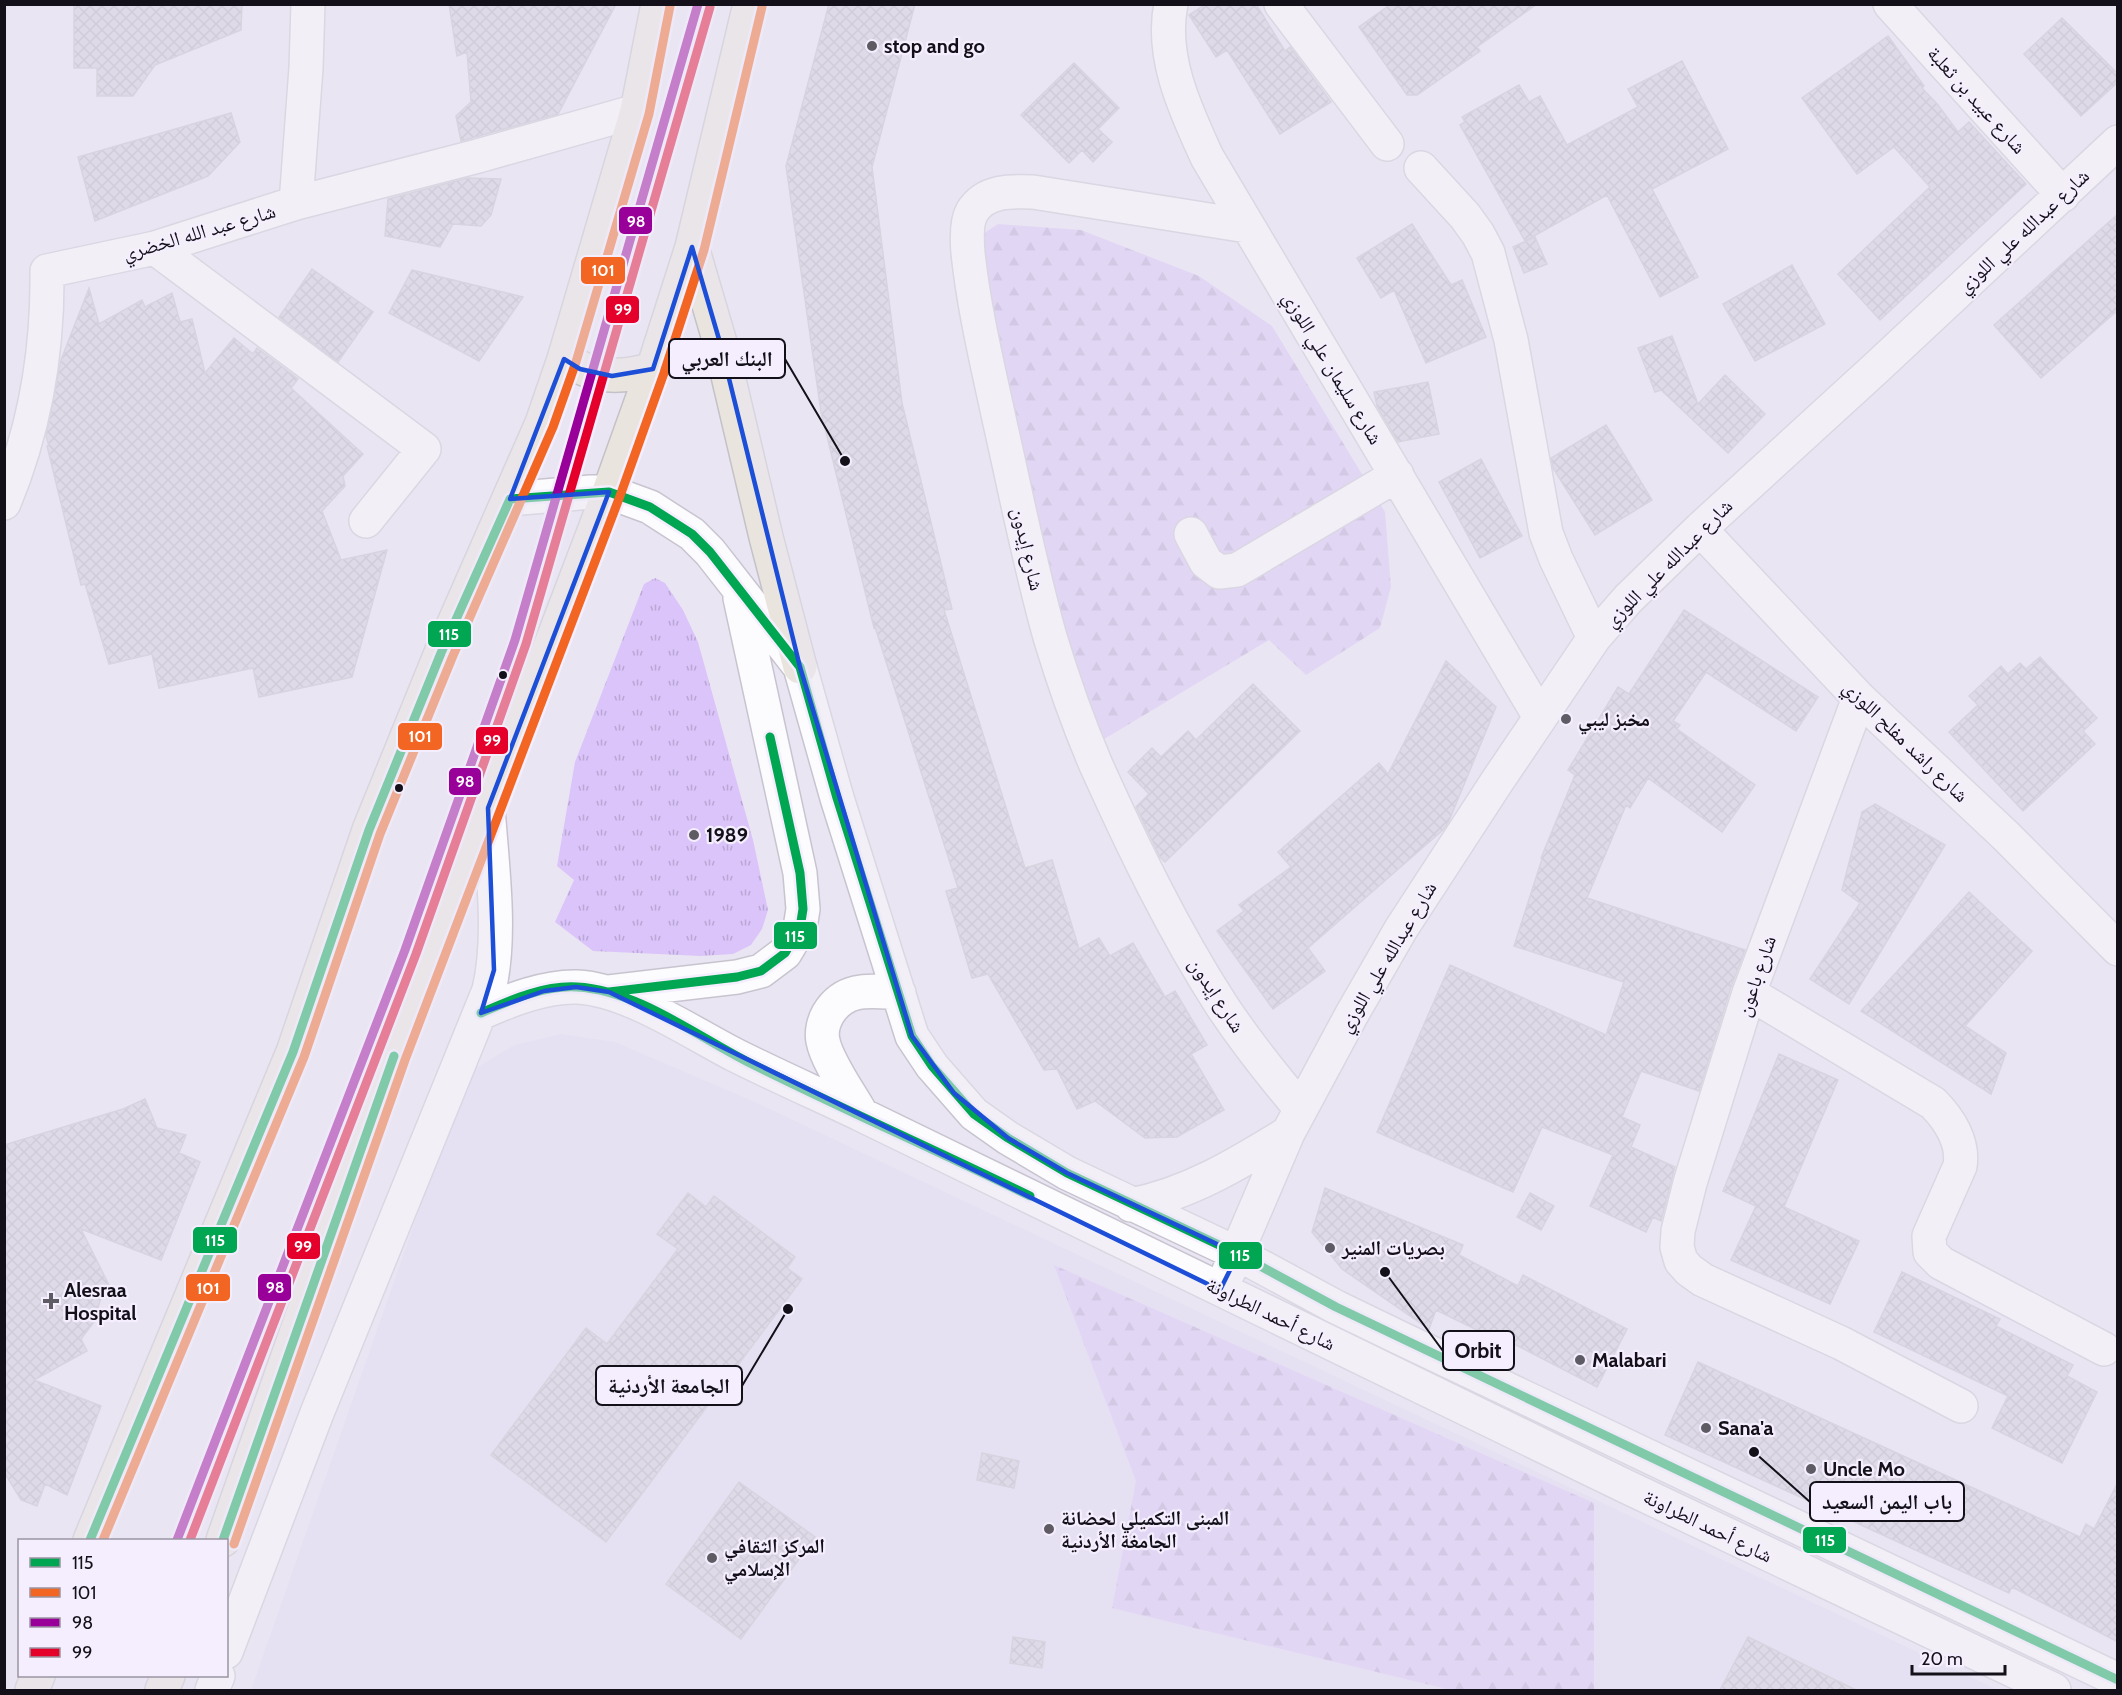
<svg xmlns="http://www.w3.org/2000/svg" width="2122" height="1695" font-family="Cabin,'Noto Naskh Arabic',sans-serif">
  <defs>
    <pattern id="grass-tufts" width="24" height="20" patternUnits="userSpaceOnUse" patternTransform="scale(1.5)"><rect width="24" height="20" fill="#dac4f9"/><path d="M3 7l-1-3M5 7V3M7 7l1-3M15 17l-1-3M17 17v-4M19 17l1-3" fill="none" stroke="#baa7d5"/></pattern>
    <pattern id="forest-firs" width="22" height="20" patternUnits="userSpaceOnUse" patternTransform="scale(1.5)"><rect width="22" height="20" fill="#dac4f9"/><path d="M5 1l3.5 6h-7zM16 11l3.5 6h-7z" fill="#baa7d5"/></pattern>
    <pattern id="building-cross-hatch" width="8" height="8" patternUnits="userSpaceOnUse" patternTransform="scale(1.5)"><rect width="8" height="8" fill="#d2ccdc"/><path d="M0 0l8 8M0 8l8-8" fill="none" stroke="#b3aebc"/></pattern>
  </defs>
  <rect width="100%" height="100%" fill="#eae5f3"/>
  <path fill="#e3daf3" d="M561,1034L615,1042L755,1102L1998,1690H251L467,1073L515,1045Z"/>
  <path fill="url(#grass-tufts)" d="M655,578L665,583L683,610L698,642L753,840L768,910L762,929L751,945L733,954L701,956L593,951L555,922L574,880L557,866L575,762L644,584Z"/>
  <path fill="url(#forest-firs)" d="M998,224L1081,230L1199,276L1272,326L1385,512L1391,587L1380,628L1306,675L1269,640L1096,744L1056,642L978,237Z
    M1054,1265L1594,1503V1690H1451L1112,1608L1136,1481Z"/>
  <path fill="url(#building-cross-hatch)" stroke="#c2bec9" stroke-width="1.5" d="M74,4H242L241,30L155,65L133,96H97V68H74Z
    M449,4H616L558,114L461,141L456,116L471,102L467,52L457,56Z
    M829,4H915L872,167L902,403L952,609L944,610L1025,868L1052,860L1079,949L1099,938L1110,956L1133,943L1165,997L1175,991L1207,1045L1191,1054L1224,1110L1177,1137L1145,1138L1095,1101L1077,1109L1057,1069L1044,1070L988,974L972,978L946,891L958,888L875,627L874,628L821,412L786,166Z
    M1206,4H1256L1285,51L1290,47L1331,102L1280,134L1227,50L1216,57L1189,15Z
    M1391,4H1537L1477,47L1480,51L1417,95H1407L1359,27Z
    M2062,18L2118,74V82L2081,116L2024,54Z
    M1888,36L1924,86L1922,88L1938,105L1958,132L1969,122L2026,184L1880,320L1838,274L1930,187L1894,147L1857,174L1802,98Z
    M1682,61L1728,149L1652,189L1698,277L1660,297L1607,195L1525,241L1460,125L1465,122L1462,117L1519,85L1529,102L1540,96L1567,145L1638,107L1628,89Z
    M1074,63L1119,108L1098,129L1112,142L1093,162L1082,150L1069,163L1021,115Z
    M231,113L240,142L208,176L95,221L78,157Z
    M467,178L501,179L491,215L481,226L453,224L440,247L385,236L388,199Z
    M2118,214V310L2041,378L1994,325Z
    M1412,224L1451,285L1462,280L1486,337L1426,363L1394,290L1381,298L1357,258Z
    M1535,237L1547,264L1524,273L1513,247Z
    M1792,265L1825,324L1755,361L1723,304Z
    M312,269L373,312L338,362L279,317Z
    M412,270L523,297L479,361L389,313Z
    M89,288L99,324L142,300L145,307L172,293L180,322L192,319L205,373L234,338L253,354L257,348L298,379L291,388L363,454L343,476L345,486L322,511L341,560L387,550L352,677L259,697L253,668L159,688L152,654L109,664L85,584L81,585L47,446H49L46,436L61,360Z
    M1672,336L1698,404L1725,375L1765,414L1728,453L1661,390L1655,392L1638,348Z
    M1428,382L1439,434L1398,442L1377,406L1374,392Z
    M1606,425L1652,500L1595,535L1553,468L1551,458Z
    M1481,459L1522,536L1480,558L1439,482Z
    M1684,610L1818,697L1796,731L1706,672L1673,721L1680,725L1677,729L1755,785L1722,832L1648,778L1630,808L1626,805L1587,898L1745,950L1731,987L1699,1091L1641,1071L1622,1117L1640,1125L1631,1147L1675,1167L1661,1221L1653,1217L1646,1232L1590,1206L1613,1155L1542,1127L1513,1192L1377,1132L1450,965L1606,1035L1624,982L1514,946L1542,859L1541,858L1575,775L1568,770L1618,687L1629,694Z
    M2040,657L2097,718L2083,731L2095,744L2023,811L1949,732L1978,705L1969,696L2001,666L2008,674L2020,663L2026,669Z
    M1446,661L1496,707L1449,821L1444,829L1308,948L1325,971L1273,1009L1217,931L1244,911L1239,905L1291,867L1278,852L1379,763L1388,774Z
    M1253,684L1300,731L1165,862L1160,857L1136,807L1149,794L1128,772L1152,748L1161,757L1188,731L1196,740Z
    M1875,804L1945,845L1849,1004L1810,979L1860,903L1842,890L1862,812Z
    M1969,892L2032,951L1965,1026L2006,1053L1991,1094L1861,1011Z
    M1779,1054L1838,1080L1784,1207L1859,1241L1830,1304L1731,1260L1756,1206L1723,1191Z
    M145,1099L157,1128L186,1135L179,1153L200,1162L161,1260L81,1229L112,1291L102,1294L94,1322L81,1339L87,1351L34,1380L101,1406L67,1495L45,1484L37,1506L21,1500L4,1472V1145L123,1109Z
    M1325,1188L1463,1245L1459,1255L1518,1286L1523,1275L1627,1329L1597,1387L1489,1331L1487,1335L1436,1310L1429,1329L1342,1269L1312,1232Z
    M688,1193L706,1207L714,1196L795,1257L787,1268L802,1279L606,1542L491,1455L586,1328L607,1344L678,1249L657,1234Z
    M1530,1193L1554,1206L1541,1230L1517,1217Z
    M1902,1272L2000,1319L1996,1326L2073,1365L2067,1376L2097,1392L2062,1463L1992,1428L2008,1396L1874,1332Z
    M1698,1362L2080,1537L2086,1524L2094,1529L2118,1482V1642L2012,1587L2009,1593L1665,1435Z
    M982,1453L1019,1461L1014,1488L977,1480Z
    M739,1482L815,1537L741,1639L666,1584Z
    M1013,1637L1045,1642L1042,1668L1010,1663Z
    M1748,1637L1856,1690H1720Z"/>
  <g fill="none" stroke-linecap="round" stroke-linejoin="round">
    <defs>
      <path id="minor" d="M1171,4C1160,57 1186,111 1207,157L1540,717
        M1281,4L1387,144
        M1890,4L2063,195
        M1421,168L1465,216L1478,234L1488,253L1511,340L1546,533L1556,559L1594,638
        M296,203L478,156L637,111
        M1247,226L1033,192C1012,191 985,190 972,212C966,222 967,241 968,253C974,310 988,367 1000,423C1016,494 1030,566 1050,637C1063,680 1078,723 1096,765C1133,847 1173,930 1222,1006C1246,1042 1273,1076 1301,1109
        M155,248L424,449L366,521
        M510,499L591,492H609L650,507L692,534L710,552L800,667L837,798L912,1036L932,1066L974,1114L1008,1138L1067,1173L1238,1254L1336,1307L1400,1338L2118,1680
        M4,503C35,429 48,351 47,271L155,248L296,203L306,68L308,4
        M1700,529L1859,698L2006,836L2118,949
        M1191,534L1206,562L1219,572L1237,570L1397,475
        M1859,698L1749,993L1690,1183L1678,1231L1677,1247L1681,1261L1689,1270L1703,1280L1841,1343L1961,1406
        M609,992L737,977L761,971L785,953L800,928L803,909L800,873L740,598
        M1749,993L1933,1103C1949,1119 1964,1142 1960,1166L1929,1236L1930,1252L1941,1263L2104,1349
        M481,1013C510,1000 545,986 577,987C627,989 690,1032 735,1055C777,1076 820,1095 862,1115L1623,1485L2054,1690
        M862,1115C851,1095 827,1062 823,1041C821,1032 824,1021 828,1014C845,986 871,991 899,993
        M1131,1205C1189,1194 1239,1163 1288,1133
        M1228,1273L1288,1133L1352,1014L1401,929L1496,783L1594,638L1628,599L1700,529L1875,369L2118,142
        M226,1652L317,1413L489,990C502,936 492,864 488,808
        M212,1690L218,1676"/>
      <path id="major" d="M692,247L721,346L766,537L800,667
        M564,359C595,378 618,379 653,369
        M90,1540L293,1052L369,830L441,653L542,423L564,359L637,111L658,4
        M223,1540L394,1056L609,492L653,369L692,247L750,4
        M32,1690L38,1676
        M162,1690L168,1676"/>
    </defs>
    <use href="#minor" stroke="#c8c4cf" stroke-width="36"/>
    <use href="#major" stroke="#c4c1c8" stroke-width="36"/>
    <use href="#minor" stroke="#fcfbfd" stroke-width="33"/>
    <use href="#major" stroke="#e9e4de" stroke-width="33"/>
    <defs>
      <path id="bus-1" d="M609,992L737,977L761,971L785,953L800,928L803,909L800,873L770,737
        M481,1013C511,1000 544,985 577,987C636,990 695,1035 746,1061C840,1108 936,1150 1030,1196
        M90,1540L293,1052L369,830L441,653L510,499L609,492L650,507L692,534L710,552L800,667L837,798L912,1036L932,1066L974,1114L1008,1138L1067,1173L1238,1254L1336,1307L2118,1680
        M223,1540L394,1056"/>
      <path id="bus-2" d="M103,1540L304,1057L380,834L452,658L553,427L576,362L649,114L670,6
        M234,1544L405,1060L620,496L664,373L704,250L762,7"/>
      <path id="bus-3" d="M177,1540L405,950L515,640L698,4"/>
      <path id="bus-4" d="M190,1540L416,954L526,644L710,7"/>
    </defs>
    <use href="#bus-1" stroke="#f4eefe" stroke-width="14"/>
    <use href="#bus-2" stroke="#f4eefe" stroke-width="14"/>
    <use href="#bus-3" stroke="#f4eefe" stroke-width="14"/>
    <use href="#bus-4" stroke="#f4eefe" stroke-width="14"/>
    <use href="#bus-1" stroke="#00a651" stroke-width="9"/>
    <use href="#bus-2" stroke="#f26522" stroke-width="9"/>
    <use href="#bus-3" stroke="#909" stroke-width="9"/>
    <use href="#bus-4" stroke="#e4002b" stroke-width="9"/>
  </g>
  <path d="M0 0H2122V1695H0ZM692,247L721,346L800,667L912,1036L954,1093L1008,1138L1067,1173L1238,1254L1220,1290L609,992L576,987L544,991L481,1013L494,970L488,808L609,492L510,499L564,359L580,369L612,376L653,369Z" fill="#eae5f3" fill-opacity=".55" fill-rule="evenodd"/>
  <path fill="none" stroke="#1d4ed8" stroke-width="4.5" stroke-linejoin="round" d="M692,247L721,346L800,667L912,1036L954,1093L1008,1138L1067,1173L1238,1254L1220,1290L609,992L576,987L544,991L481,1013L494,970L488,808L609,492L510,499L564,359L580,369L612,376L653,369Z"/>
  <g fill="#5e5b65" stroke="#f4eefe" stroke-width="2">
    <circle cx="872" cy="46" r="6"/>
    <circle cx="1566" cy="719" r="6"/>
    <circle cx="694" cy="835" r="6"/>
    <circle cx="1330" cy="1248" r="6"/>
    <path d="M48 1292h6v6h6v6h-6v6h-6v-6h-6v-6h6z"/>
    <circle cx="1580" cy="1360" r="6"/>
    <circle cx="1706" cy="1428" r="6"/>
    <circle cx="1811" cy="1469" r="6"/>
    <circle cx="1049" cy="1529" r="6"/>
    <circle cx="712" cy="1558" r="6"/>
  </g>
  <g fill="#131019" stroke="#f4eefe" stroke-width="2">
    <circle cx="503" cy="675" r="5"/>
    <circle cx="399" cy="788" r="5"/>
  </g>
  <g text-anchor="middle" stroke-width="4.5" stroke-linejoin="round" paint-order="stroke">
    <g font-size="20" font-weight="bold" fill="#131019" stroke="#f4eefe" text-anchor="start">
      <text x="884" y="53">stop and go</text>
      <text x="1578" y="726">مخبز ليبي</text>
      <text x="706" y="842">1989</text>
      <text x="1342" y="1255">بصريات المنير</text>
      <text x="64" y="1297">Alesraa<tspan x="64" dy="23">Hospital</tspan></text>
      <text x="1592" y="1367">Malabari</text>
      <text x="1718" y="1435">Sana'a</text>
      <text x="1823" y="1476">Uncle Mo</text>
      <text x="1061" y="1525">المبنى التكميلي لحضانة<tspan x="1061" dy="23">الجامغة الأردنية</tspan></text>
      <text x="724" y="1553">المركز الثقافي<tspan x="724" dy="23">الإسلامي</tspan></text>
    </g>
    <g font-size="20" fill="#131019" stroke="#f4eefe">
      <text transform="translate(1977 100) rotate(48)" y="7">شارع عبيد بن ثعلبة</text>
      <text transform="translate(2023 231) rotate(-43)" y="7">شارع عبدالله علي اللوزي</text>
      <text transform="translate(199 232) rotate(-16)" y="7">شارع عبد الله الخضري</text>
      <text transform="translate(1333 368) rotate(59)" y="7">شارع سليمان علي اللوزي</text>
      <text transform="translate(1028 549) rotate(77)" y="7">شارع إيدون</text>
      <text transform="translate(1668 563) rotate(-45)" y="7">شارع عبدالله علي اللوزي</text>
      <text transform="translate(1906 741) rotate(44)" y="7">شارع راشد مفلح اللوزي</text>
      <text transform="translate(1387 957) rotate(-59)" y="7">شارع عبدالله علي اللوزي</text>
      <text transform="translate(1756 976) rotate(-71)" y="7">شارع باعون</text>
      <text transform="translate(1217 995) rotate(57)" y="7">شارع إيدون</text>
      <text transform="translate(1271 1314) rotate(26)" y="7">شارع أحمد الطراونة</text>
      <text transform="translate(1708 1526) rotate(26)" y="7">شارع أحمد الطراونة</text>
    </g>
  </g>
  <path fill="none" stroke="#131019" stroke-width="2" d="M845 461L785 359M1385 1272L1443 1351M788 1309L742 1386M1754 1452L1810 1502"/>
  <g fill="#131019" stroke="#f4eefe" stroke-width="2">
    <circle cx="845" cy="461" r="6"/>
    <circle cx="1385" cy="1272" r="6"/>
    <circle cx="788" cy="1309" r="6"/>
    <circle cx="1754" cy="1452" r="6"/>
  </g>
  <g fill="#f4eefe" stroke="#131019" stroke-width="2">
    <rect x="669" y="339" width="116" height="39" rx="6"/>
    <rect x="1443" y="1331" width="71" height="39" rx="6"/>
    <rect x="596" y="1366" width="146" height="39" rx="6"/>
    <rect x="1810" y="1482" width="154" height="39" rx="6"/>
  </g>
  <g font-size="21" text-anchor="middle" font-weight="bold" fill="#131019">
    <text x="727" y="366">البنك العربي</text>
    <text x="1478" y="1358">Orbit</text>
    <text x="669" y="1393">الجامعة الأردنية</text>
    <text x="1887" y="1509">باب اليمن السعيد</text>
  </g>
  <g stroke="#f4eefe" stroke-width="2">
    <rect x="618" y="206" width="35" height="29" rx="6" fill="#909"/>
    <rect x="580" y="256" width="46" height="29" rx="6" fill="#f26522"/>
    <rect x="605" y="295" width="35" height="29" rx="6" fill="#e4002b"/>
    <rect x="427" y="620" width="45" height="28" rx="6" fill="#00a651"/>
    <rect x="397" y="722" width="46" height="29" rx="6" fill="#f26522"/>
    <rect x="475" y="726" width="34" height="29" rx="6" fill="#e4002b"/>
    <rect x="448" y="767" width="34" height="29" rx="6" fill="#909"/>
    <rect x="773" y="921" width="45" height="29" rx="6" fill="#00a651"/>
    <rect x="192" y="1226" width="46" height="28" rx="6" fill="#00a651"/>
    <rect x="286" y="1232" width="35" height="28" rx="6" fill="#e4002b"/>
    <rect x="1218" y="1241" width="45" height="29" rx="6" fill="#00a651"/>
    <rect x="257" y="1273" width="35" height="29" rx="6" fill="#909"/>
    <rect x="185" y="1273" width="46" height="29" rx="6" fill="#f26522"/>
    <rect x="1802" y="1526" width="45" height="28" rx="6" fill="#00a651"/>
  </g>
  <g font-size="16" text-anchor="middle" font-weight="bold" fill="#fff">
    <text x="636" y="227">98</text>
    <text x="603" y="276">101</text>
    <text x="623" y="315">99</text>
    <text x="449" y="640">115</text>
    <text x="420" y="742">101</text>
    <text x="492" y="746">99</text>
    <text x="465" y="787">98</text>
    <text x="795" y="942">115</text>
    <text x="215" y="1246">115</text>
    <text x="303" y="1252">99</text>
    <text x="1240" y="1261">115</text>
    <text x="275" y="1293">98</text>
    <text x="208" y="1294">101</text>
    <text x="1825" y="1546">115</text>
  </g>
  <rect width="2122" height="1695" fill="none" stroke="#131019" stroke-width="12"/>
  <rect x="18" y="1539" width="210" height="138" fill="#f4eefe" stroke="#9a95a2" stroke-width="1.5"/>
  <rect x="30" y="1558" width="30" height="9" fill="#00a651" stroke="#9a95a2" stroke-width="1.5"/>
  <text x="72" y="1569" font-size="18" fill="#131019">115</text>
  <rect x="30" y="1588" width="30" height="9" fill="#f26522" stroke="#9a95a2" stroke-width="1.5"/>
  <text x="72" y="1599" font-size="18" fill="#131019">101</text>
  <rect x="30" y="1618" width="30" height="9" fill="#990099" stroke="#9a95a2" stroke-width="1.5"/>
  <text x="72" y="1629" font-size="18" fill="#131019">98</text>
  <rect x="30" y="1648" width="30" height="9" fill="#e4002b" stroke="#9a95a2" stroke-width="1.5"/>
  <text x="72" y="1659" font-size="18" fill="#131019">99</text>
  <path d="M1912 1665v9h93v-9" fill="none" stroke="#131019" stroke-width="3"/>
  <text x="1921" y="1665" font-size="18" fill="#131019" stroke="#f4eefe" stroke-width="4.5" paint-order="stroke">20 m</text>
</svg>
